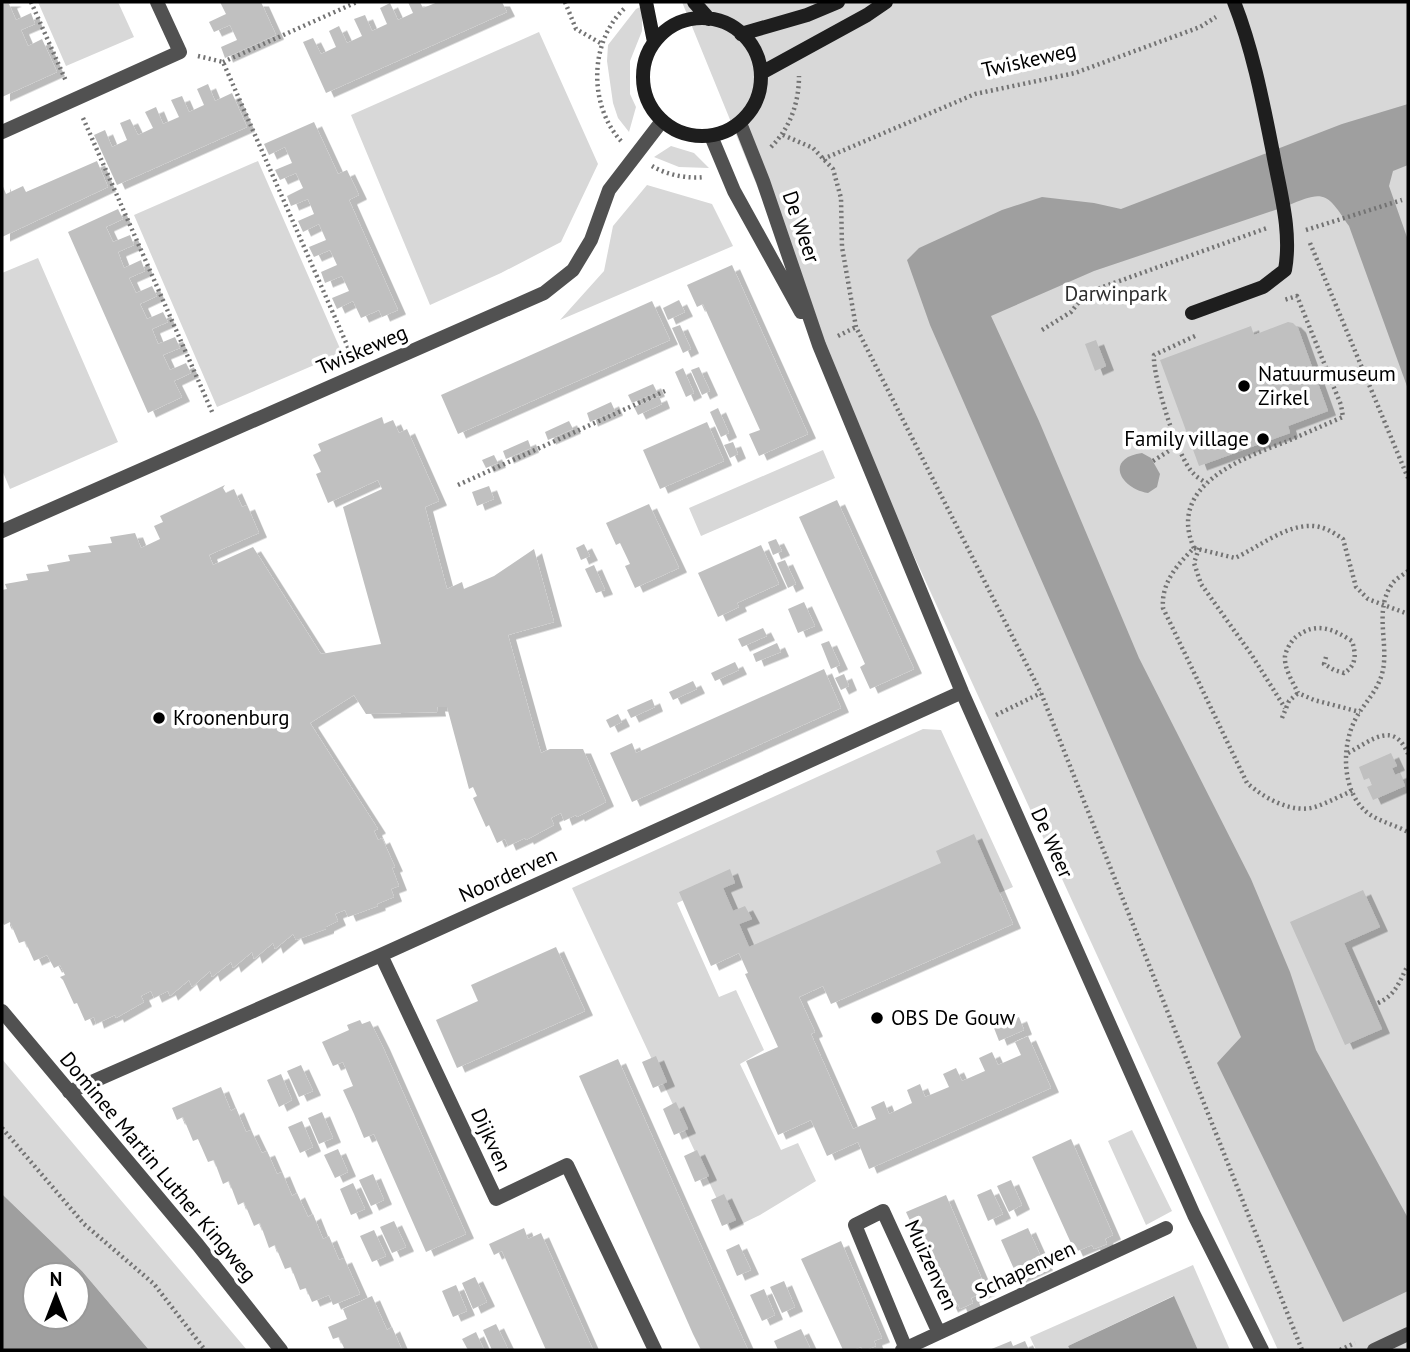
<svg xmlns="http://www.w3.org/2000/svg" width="1410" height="1352" font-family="'PT Sans',sans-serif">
  <defs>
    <filter id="shadow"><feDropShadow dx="8" dy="4.5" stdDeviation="0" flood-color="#0004"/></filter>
  </defs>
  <rect width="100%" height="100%" fill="#fff"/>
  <path fill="#d8d8d8" d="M38,2H118L134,37L66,66Z
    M682,2H1408V1350H1278L859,436Z
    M642,6V31L630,61V94L636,107L629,132L618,118L613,103L607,61L608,45L636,9Z
    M539,32L598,164L561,242L501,273L430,305L351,115Z
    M671,146L694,153L709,168L679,167L654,157Z
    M258,161L342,353L217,407L134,215Z
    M647,185L712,204L733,246L560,320L604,271L613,226Z
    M38,258L118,442L10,489L2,470V273Z
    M823,450L835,478L701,536L689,508Z
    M923,729L941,730L1013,887L997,894L745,950L717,885L677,903L719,997L736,990L764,1050L740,1064L781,1150L798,1143L816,1181L760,1215L731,1229L572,888Z
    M2,1059L247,1350H149L82,1271L2,1194Z
    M1132,1130L1172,1211L1146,1225L1108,1141Z
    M1193,1265L1230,1350H1198L1173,1296L1068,1346L1070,1350H1036L1030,1337Z"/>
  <path fill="#9f9f9f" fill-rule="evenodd" d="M1408,104V165L1393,171L1389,186L1408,240V389L1349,226C1327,193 1325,189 1287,206L1094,271L991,316L1039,421L1139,658L1251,879L1290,972L1316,1050L1408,1218V1291L1343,1322L1217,1063L1241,1037L930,325L907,260L919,248L1002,210L1042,197L1094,203L1121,209L1342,124Z
    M1142,453L1151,458L1160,474L1157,487L1148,493C1119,488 1105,458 1142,453Z
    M2,1194L82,1271L149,1350H2ZM77,1275V1317H35V1275Z
    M1174,1296L1198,1350H1070L1068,1346Z"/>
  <path fill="#c0c0c0" filter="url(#shadow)" d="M2,2H14L9,4L16,20L31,13L35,24L21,30L28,46L42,39L57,72L2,97Z
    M220,2H261L276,35L225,58L221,47L237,40L230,25L214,32L209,22L226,14Z
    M408,2H420L423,8L438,2H502L507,12L326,93L303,42L313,38L321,54L336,47L329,31L339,26L347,43L362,36L354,19L365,15L372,31L387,24L380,8L390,3L398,20L413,13Z
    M208,84L215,101L232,93L247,127L117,185L94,135L105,130L112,147L127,140L120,123L130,119L138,135L153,128L145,112L156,107L163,124L179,117L171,100L182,96L189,112L204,105L197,89Z
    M314,122L338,174L347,170L359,195L349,200L398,310L382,317L379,310L361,318L353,301L337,309L332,298L349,291L342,276L325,283L321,272L337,265L330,250L314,257L309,247L326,240L319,224L303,232L298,221L314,214L308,199L291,206L287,196L303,188L296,173L280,180L275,170L292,163L285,147L269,155L264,144Z
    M97,161L108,187L2,237V184L6,194L23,186L26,192Z
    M118,209L123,219L106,227L113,242L130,235L134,245L118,252L124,268L141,260L145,271L129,278L136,293L152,286L157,296L140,304L147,319L163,312L168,322L152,329L158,344L175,337L180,348L163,355L170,370L186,363L191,373L174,381L182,397L148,413L68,232Z
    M732,265L808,434L759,456L749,434L760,430L703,304L697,307L687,285Z
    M679,300L685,312L668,320L663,308Z
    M652,301L670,340L458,434L441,395Z
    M1288,322L1293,323L1298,328L1328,411L1288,426L1290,433L1199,466L1160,360L1251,326L1254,335Z
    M680,325L691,349L683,353L672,328Z
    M1096,340L1106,366L1095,371L1085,344Z
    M699,367L710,391L702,395L691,370Z
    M683,368L694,393L686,397L675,372Z
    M653,384L657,392L632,403L628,395Z
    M659,396L662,404L638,415L634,407Z
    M611,402L615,411L590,422L587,413Z
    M718,408L729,433L721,437L710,412Z
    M382,417L384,424L393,420L399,433L407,429L439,501L425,507L447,589L462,582L464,589L494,576L534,549L554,622L508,635L541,753L550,749H583L606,802L577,817L576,815L564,821L561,813L551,818L554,825L526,840L525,838L508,846L505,839L497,843L489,825L486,827L473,798L477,796L473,787L469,789L447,707H437L438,712L366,714L354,695L310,723L378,829L374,831L378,840L382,838L395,867L392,868L399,886L391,889L394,897L377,904L378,906L348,917L345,910L335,914L338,921L326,927V929L296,940L293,934L275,949L273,943L254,959L252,952L233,968L231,962L212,977L210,971L192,987L189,980L170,996L168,991L154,998L151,991L141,996L144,1002L116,1018L115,1015L96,1024L94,1017L85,1021L77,1003L74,1004L63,980L60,977L65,975L60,965L54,968L47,955L34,961L25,941L19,943L10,922L4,925L2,921V590L7,589L5,584L28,580L26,574L49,571L47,565L70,561L68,555L91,552L88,546L112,543L110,537L135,533L141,548L160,539L154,526L163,522L160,516L225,485L223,488L226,493L234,489L242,507L247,505L259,533L209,555L213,565L253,547L321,654L381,644L343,507L382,489L378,480L328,503L316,474L321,472L313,455L321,451L318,444Z
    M569,421L573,429L548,440L545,432Z
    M707,422L724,461L660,489L643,450Z
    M528,440L531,448L506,459L503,451Z
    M733,442L738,454L730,458L724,445Z
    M494,455L498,463L486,468L482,460Z
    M489,486L494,499L477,506L472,492Z
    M837,500L914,669L870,689L860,667L865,664L799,517Z
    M649,504L679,568L635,588L625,566L630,564L620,543L616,545L606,523Z
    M776,539L782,551L773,555L768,542Z
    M584,544L590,556L581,560L576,548Z
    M761,545L779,584L737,603L739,607L718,617L698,573Z
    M785,560L796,584L788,588L777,563Z
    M594,565L605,590L596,593L585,569Z
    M804,602L815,626L798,633L788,609Z
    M763,628L767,636L742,647L738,639Z
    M829,641L840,665L831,669L821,644Z
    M777,643L781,652L756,662L753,654Z
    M735,662L739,670L715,681L711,673Z
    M824,669L841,708L632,802L610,753L632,743L636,753Z
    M844,674L849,686L841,690L835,678Z
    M693,681L697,689L673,700L669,692Z
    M652,699L655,707L631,718L627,710Z
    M618,714L622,722L610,728L606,720Z
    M1391,753L1397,766L1392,768L1395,775L1400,773L1405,786L1373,800L1367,787L1372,785L1369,778L1364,780L1359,767Z
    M974,834L1013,924L831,1004L823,986L799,997L815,1032L811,1034L853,1129L876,1119L871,1107L884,1101L889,1114L912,1103L907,1090L920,1084L925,1097L949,1087L943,1074L956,1068L962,1081L985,1071L979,1058L992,1052L998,1065L1021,1055L1015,1042L1028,1036L1051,1088L869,1169L858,1142L827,1156L811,1120L778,1135L746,1061L778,1047L745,974L748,973L739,953L711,966L679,892L730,869L735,883L723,888L733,911L745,906L752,919L739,924L749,947L941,863L936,851Z
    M1363,890L1380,927L1344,943L1382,1029L1345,1045L1290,922Z
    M556,947L585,1011L457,1068L436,1020L478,1001L471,985Z
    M1019,1017L1024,1030L999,1041L994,1028Z
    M360,1020L362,1024L370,1021L382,1045L466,1234L426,1252L374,1134L364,1138L354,1114L343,1090L353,1086L343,1062L333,1066L322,1042L349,1030L347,1025Z
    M656,1056L667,1082L653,1088L642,1062Z
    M618,1059L681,1201L748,1350H701L693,1334L579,1076Z
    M301,1065L313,1091L299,1097L287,1071Z
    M281,1074L292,1100L279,1107L267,1080Z
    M221,1087L231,1111L236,1108L246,1132L251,1130L262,1153L267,1151L277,1174L282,1172L292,1196L297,1193L308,1217L313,1214L323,1239L329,1236L339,1260L344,1258L360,1294L333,1305L329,1295L312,1302L306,1288L300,1290L291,1267L285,1269L275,1245L269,1248L260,1223L254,1226L244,1202L238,1205L229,1181L223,1184L214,1160L208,1162L198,1139L193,1141L183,1117L177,1120L172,1108Z
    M676,1102L688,1129L674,1135L663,1109Z
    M322,1112L333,1138L319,1144L308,1118Z
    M302,1121L313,1147L300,1153L288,1127Z
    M1071,1139L1113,1235L1105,1239L1107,1244L1094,1249L1092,1245L1075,1252L1032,1157Z
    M338,1149L348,1172L335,1178L324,1155Z
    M697,1150L709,1176L695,1182L684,1156Z
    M373,1174L384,1200L371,1206L359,1180Z
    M1011,1180L1022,1205L1009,1212L997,1186Z
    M353,1183L365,1209L351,1215L340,1189Z
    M991,1189L1003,1214L988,1221L977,1195Z
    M724,1194L736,1220L722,1226L711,1200Z
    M946,1195L987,1291L971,1298L973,1303L960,1309L958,1304L950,1308L906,1212Z
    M394,1221L406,1247L392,1253L380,1227Z
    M524,1228L528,1239L541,1233L593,1350H546L502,1251L494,1255L489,1244Z
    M1028,1228L1045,1266L1018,1278L1001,1240Z
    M374,1230L386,1256L372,1262L360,1236Z
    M841,1241L882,1338L874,1341L876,1346L866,1350H863L861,1347L853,1350H843L801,1259Z
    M739,1244L751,1270L737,1276L726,1250Z
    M475,1277L487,1302L473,1309L462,1283Z
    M784,1281L795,1307L782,1313L770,1287Z
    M456,1285L467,1311L453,1317L442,1291Z
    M764,1289L775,1315L762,1321L750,1295Z
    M372,1296L387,1330L392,1327L402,1350H340L344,1348L339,1337L333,1339L328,1327L347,1319L343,1309Z
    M496,1324L508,1349L505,1350H492L483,1330Z
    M801,1329L811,1350H778L774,1341Z
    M476,1332L484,1350H468L462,1339Z
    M1011,1341L1013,1346L1025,1341L1029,1350H989Z"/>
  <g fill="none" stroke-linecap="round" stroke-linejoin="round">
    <path stroke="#737373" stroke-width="4.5" stroke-dasharray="2 3.5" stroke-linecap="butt" d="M31,2L66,81
      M565,2L576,29L602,44
      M198,56L223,62L351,354
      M223,62L357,2
      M83,118L213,414
      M783,135L813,148L833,169L841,198L842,247L856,327L1041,693L1302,1350
      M621,141C588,105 589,40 626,7
      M771,147C790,128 799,103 799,76
      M823,159L975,94L1075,73L1200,27L1216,17
      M652,166C667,175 688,179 704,177
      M1306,230L1402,200
      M1310,243L1408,478
      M1042,330L1071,312L1086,293L1267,228
      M838,336L856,327
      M1195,336L1154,355C1152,375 1178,459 1193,473C1196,477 1202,480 1206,483
      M1153,461L1178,445
      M458,485L665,391
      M1194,548C1166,485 1243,458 1288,441C1306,433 1324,425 1343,417L1341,405L1297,296L1284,300
      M1199,548L1194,563L1201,584L1251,654L1285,708
      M1408,571C1403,575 1395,579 1392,584C1373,612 1390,645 1382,674C1376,694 1363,704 1355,720C1340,749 1342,800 1374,817C1385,823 1397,826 1408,832
      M1326,657L1324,664L1334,670L1344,673C1357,665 1356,654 1352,641C1333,629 1316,621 1296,637C1291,641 1286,650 1285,656C1284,669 1293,682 1298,693L1314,700L1360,712
      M996,715L1041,693
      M1282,718L1289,701L1298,693
      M1348,753C1372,740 1394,720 1408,754
      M1352,791C1340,796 1327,803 1315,807C1292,814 1264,798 1247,783L1163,608C1161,583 1177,565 1194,548L1235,558C1261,546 1294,518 1323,528C1330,530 1337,535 1343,539L1356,587L1368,599L1408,614
      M1378,1003C1396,995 1399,982 1408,965
      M2,1128L84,1224L154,1284L205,1350
      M1340,1350L1355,1343"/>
    <path stroke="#515151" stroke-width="14" d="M1374,1350L1408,1334"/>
    <path stroke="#515151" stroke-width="14" d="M740,123L763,181L819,345L962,692L1194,1215L1262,1350
      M2,132L180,52L157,2
      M711,136L734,191L801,312
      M2,531L544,293L573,270L591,240L609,190L662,121
      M381,955L496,1199L567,1165L655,1350
      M2,1011L198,1245L281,1350
      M69,1092L381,955L962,692
      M906,1349L855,1225L883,1211L939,1333
      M902,1350L1166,1228"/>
    <path stroke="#1e1e1e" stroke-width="14" d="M646,2L654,42
      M694,2L709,19
      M643 77a59 59 0 1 1 118 0a59 59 0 1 1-118 0Z
      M741,34L807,15L838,2
      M761,73L867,15L886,2
      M1192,313L1263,287L1285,270C1292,231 1280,192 1273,153C1263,103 1253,50 1234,2"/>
  </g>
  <g fill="#000" stroke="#fff" stroke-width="2.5">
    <circle cx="1244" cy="386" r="7"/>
    <circle cx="1263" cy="439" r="7"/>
    <circle cx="159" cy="718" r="7"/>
    <circle cx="877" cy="1018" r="7"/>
  </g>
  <g text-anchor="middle" stroke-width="7" stroke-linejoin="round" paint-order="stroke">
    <g font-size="21" fill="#000" stroke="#fff">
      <text transform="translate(1029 60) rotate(-13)" y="7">Twiskeweg</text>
      <text transform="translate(801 227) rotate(71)" y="7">De Weer</text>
      <text transform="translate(362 350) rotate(-23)" y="7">Twiskeweg</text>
      <text transform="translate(1052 843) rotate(66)" y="7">De Weer</text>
      <text transform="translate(508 875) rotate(-24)" y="7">Noorderven</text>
      <text transform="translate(491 1140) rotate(65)" y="7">Dijkven</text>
      <text transform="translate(158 1167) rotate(50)" y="7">Dominee Martin Luther Kingweg</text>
      <text transform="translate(931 1265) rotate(65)" y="7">Muizenven</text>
      <text transform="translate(1025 1270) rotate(-25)" y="7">Schapenven</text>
    </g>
    <g font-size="21" fill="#2f2f2f" stroke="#fff">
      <text x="1116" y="301">Darwinpark</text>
    </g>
    <g font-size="21" fill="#000" stroke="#fff" text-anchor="start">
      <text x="1258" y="381">Natuurmuseum<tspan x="1258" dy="24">Zirkel</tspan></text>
      <text x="1249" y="446" text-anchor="end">Family village</text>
      <text x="173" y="725">Kroonenburg</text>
      <text x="891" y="1025">OBS De Gouw</text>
    </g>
  </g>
  <rect width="1410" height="1352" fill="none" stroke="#000000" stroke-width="7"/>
  <g transform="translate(56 1296)"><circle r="33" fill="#ffffff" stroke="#999999" stroke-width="2"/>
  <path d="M0-5L12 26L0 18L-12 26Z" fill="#000000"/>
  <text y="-10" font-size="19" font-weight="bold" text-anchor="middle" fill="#000000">N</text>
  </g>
</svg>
